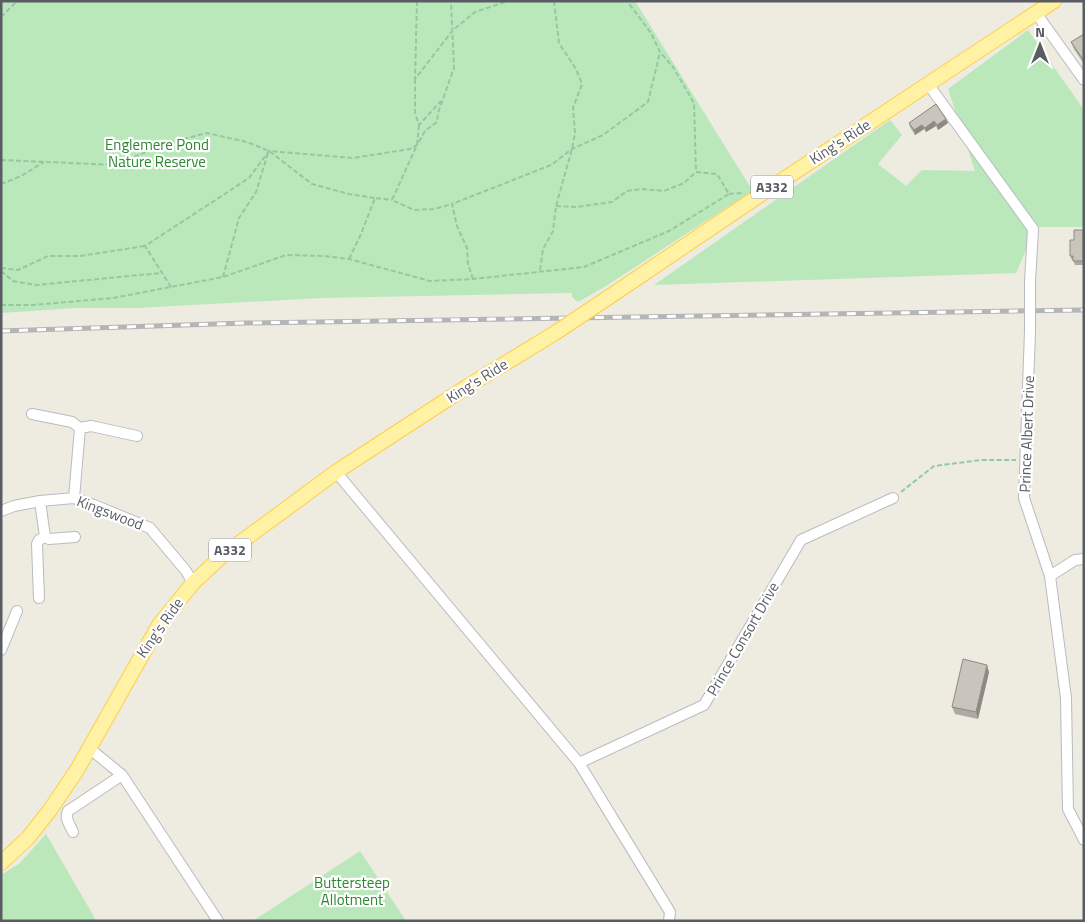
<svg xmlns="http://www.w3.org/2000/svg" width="1085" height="922" font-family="'Titillium Web',sans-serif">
  <rect width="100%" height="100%" fill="#eeebe0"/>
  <path fill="#bae8bb" d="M1,1H635L749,185L755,189L606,286L578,302L572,297V293L321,298L137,308H75L1,313Z
    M1028,30L1084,110V227H1036L1016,273L654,285L890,120L902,135L878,164L906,186L922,170L975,171L948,89Z
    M46,834L93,915L96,921H1V875L20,863Z
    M360,851L406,921H253Z"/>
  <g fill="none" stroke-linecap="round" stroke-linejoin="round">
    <defs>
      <path id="minor" d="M1036,13L1084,80
        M928,84L1033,229L1030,282
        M1030,331L1024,498L1050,576L1066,698L1068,809L1084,840
        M32,414L72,422L80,428
        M80,428L91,426L137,436
        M336,472L579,763L670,912L669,921
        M74,498L80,428
        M40,501L45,537L49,539L75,537
        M1,511L14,506L40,501L74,498L94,505L150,528L186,571L193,583
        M1050,576L1075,560L1084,559
        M39,598L37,544L39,540L45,537
        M1,650L17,611
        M89,748L122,775L218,921
        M579,763L704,705L801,540L893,498
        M73,832C70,825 64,818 68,811L122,775"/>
      <path id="major" d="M618,291L760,195L1054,1
        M1,863L28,838L50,810L77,770L159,625L193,583L222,556L336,472L468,386L555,333"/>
    </defs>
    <use href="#minor" stroke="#b8bbc1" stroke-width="12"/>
    <use href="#major" stroke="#fecf48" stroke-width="16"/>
    <path stroke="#92c9a3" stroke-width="2" stroke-dasharray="5 2.5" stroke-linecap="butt" d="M417,1L415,79L453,30L475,12L508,1
      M1,17L17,1
      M415,79V113L419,125L441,101
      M419,125L417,145L392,200L414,210L434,209L452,204
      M1,160L116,165L164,144L207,133L247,142L269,151L312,184L349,194L375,198
      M1,184L21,176L44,162
      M729,194L742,193
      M556,206L576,207L612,202L627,191L642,189L664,191L684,183L696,172
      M349,259L361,234L375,198L392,200
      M1,268L18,270L48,256H80L145,246
      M540,270L543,249L553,231L556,206L572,149L575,133L573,108L582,84L576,69L559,43L554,1
      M1,271L13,281L36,285L161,273
      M223,277L239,218L256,192L268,153
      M473,279L468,264L467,248L457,226L452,204L551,165L572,149L603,135L648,102L660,52
      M171,287L145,246L249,178L269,151L353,158L410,149L417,145L425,131L437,122L438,113L454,68L451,1
      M1,305H33L113,298L223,277L286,255L324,256L349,259L430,281L473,279L584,267L669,231L729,194L717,174L696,172L694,103L673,67L660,52L651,33L627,1
      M901,492L934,466L981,460H1016"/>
    <use href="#minor" stroke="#fff" stroke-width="10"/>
    <use href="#major" stroke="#fff2a4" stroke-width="14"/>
    <defs>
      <path id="rail" d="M1,331L246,323L1084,310"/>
    </defs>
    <use href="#rail" stroke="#b4b5b6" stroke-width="5"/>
    <use href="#rail" stroke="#fff" stroke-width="3" stroke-dasharray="9" stroke-linecap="butt"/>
    <defs>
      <path id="minor-bridge" d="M1030,282V331"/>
      <path id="major-bridge" d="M555,333L618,291"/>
    </defs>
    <use href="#minor-bridge" stroke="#b8bbc1" stroke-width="12" stroke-linecap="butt"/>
    <use href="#major-bridge" stroke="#fecf48" stroke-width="16" stroke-linecap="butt"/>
    <use href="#minor-bridge" stroke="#fff" stroke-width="10"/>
    <use href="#major-bridge" stroke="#fff2a4" stroke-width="14"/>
  </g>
  <path fill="#ada9a3" d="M1084,34V64L1074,49L1071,42Z
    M936,104L948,123L938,130L936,126L926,132L924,129L915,135L910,127L909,123Z
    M1084,231V265H1075L1073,260H1072L1070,256L1074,240Z
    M989,672L978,719L955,714L952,707Z"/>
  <path fill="#8d8a84" d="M946,119L948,123L938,130L937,125Z
    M934,121L936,126L926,132L925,128Z
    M922,125L924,129L915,135L914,130Z
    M987,665L989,672L978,719L976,712Z"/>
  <path fill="#c9c5bd" stroke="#8d8a84" d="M1084,34V61L1071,42Z
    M936,104L946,119L937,125L934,121L925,128L922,125L914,130L909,123Z
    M1074,230H1083V261H1073V256H1070V240H1074Z
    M963,659L987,665L976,712L952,707Z"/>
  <g text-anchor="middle" stroke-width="4.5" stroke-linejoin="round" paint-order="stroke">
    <g fill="#fff" stroke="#8b8e92" stroke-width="1">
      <rect x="751" y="175.5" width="42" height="23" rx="4"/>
      <rect x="209" y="538.5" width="42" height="23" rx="4"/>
    </g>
    <g font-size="14" font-weight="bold" fill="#595d63">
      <text x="772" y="192">A332</text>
      <text x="230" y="555">A332</text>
    </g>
    <g font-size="15" fill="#595d63" stroke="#fff">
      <text transform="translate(840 142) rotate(-33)" y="5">King's Ride</text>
      <text transform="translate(477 381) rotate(-32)" y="5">King's Ride</text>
      <text transform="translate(1027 434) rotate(-88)" y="5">Prince Albert Drive</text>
      <text transform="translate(110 513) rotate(21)" y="5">Kingswood</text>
      <text transform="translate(160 628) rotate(-55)" y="5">King's Ride</text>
      <text transform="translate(743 639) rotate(-60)" y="5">Prince Consort Drive</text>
    </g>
    <g font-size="15" fill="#2d8732" stroke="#fff">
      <text x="157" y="150">Englemere Pond<tspan x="157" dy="17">Nature Reserve</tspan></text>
      <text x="352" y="888">Buttersteep<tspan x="352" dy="17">Allotment</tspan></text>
    </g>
  </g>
  <rect width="1085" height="922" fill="none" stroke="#595d63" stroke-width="5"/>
  <g transform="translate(1040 45)" stroke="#ffffff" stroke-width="4" paint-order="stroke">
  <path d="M0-4L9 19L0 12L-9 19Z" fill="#595d63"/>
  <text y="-8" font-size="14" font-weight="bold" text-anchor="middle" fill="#595d63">N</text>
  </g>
</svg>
